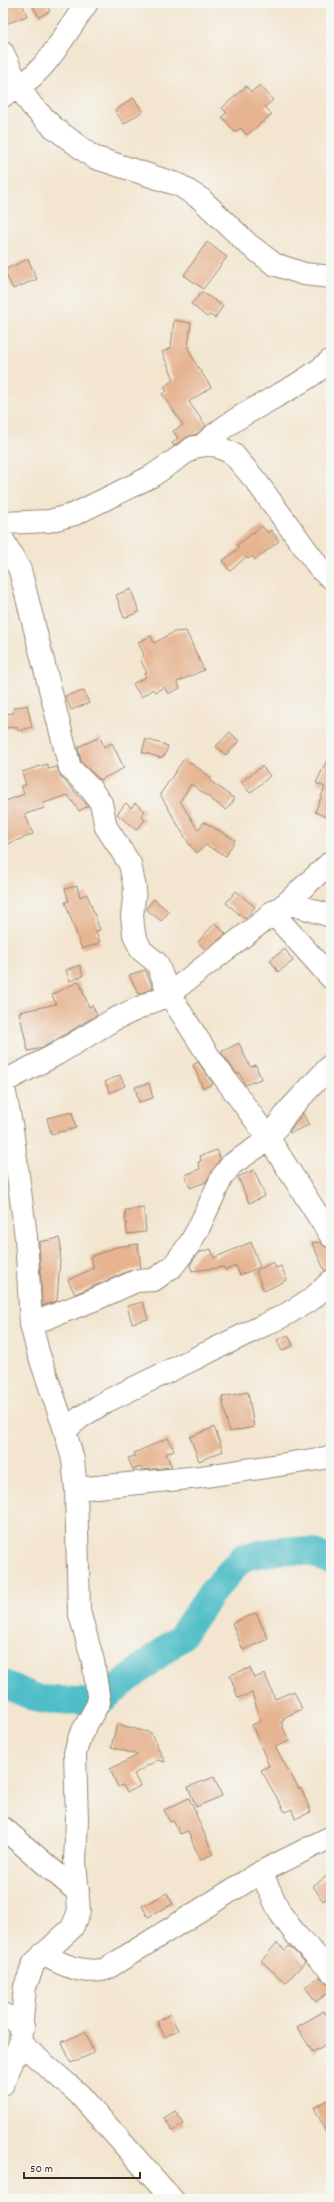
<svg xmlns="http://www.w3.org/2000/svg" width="334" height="2202" font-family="Dekko,sans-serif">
  <rect width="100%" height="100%" fill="#f6f6f2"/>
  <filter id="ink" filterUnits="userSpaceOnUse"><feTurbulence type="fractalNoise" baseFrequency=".025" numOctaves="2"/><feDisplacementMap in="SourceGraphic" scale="8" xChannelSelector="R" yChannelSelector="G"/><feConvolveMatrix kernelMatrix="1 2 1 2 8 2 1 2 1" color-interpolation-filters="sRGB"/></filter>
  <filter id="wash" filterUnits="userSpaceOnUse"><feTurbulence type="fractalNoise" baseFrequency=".012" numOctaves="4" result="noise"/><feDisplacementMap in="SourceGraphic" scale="16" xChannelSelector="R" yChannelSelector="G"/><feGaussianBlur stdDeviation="0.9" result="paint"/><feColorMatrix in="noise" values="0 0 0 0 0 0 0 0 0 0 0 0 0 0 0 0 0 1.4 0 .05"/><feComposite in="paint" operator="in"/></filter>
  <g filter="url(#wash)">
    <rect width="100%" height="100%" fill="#f3e5cf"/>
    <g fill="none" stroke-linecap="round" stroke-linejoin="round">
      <path stroke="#50bec8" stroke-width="28" d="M3,1684L39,1699L99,1702L180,1638L212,1592L243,1557L283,1550L312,1552L331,1561"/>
    </g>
    <g id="blocks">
      <path fill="#e6b491" d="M3,3H22L27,16L3,25Z
        M31,3H45L50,11L39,17Z
        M260,85L273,100L265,107L272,114L247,135L241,128L235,132L222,117L227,113L222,108L246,86L251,92Z
        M133,98L143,111L124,124L115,111Z
        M207,242L227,257L203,289L184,275Z
        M28,259L37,279L13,289L4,270Z
        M202,292L223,306L215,318L209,315L207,317L191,304Z
        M174,320L191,323L188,348L196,364L211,387L189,402L206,426L197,434L187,437L174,446L172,443L178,438L173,431L183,425L162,394L167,391L164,387L174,379L162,352L171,348Z
        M262,526L268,533L271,530L279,541L255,560L252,556L248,559L246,557L230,571L223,561L239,548L237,545Z
        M131,589L139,612L124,618L116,595Z
        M186,631L204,670L177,682L180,688L168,694L164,687L155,692L153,689L141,697L133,684L146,677L144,674L147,673L140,659L144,655L138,642L151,636L154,643L174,632Z
        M84,691L89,703L71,710L65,696Z
        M27,705L32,727L18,731L17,727L5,728V714L14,713L13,708Z
        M230,732L239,741L226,755L216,746Z
        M100,737L104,747L112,743L124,768L100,780L81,762L78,747Z
        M146,739L168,746L165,755L161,758L142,752Z
        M331,752V819L315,812L325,787L316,783Z
        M184,759L201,770L211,778L209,780L235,799L226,810L191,784L180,801L198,830L204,822L235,840L226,856L206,845L197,853L189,844L161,796V793Z
        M47,764L49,769L57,767L61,777L88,806L79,811L68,795L44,803L45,808L25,814L33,834L3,846V802L24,794L21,786L26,785L22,772Z
        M262,766L270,776L250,793L241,782Z
        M126,803L131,808L135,803L145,811L141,816L145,820L136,830L117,814Z
        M77,886L80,897L87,894L100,930L96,931L100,943L82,949L65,902L69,901L65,889Z
        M236,891L255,907L245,919L226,903Z
        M154,899L169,912L161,921L146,909Z
        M215,923L226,934L206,950L198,942Z
        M285,949L293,961L278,972L270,960Z
        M80,965L83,976L70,981L66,970Z
        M145,970L153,988L139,994L129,975Z
        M79,981L89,1007L92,1005L97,1015L42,1048L28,1051L19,1012L56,1004L52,995Z
        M239,1043L250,1067L256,1065L261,1079L245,1085L239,1073L237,1074L221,1052Z
        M198,1062L200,1065L213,1084L203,1088L193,1065Z
        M120,1075L125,1086L110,1093L105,1082Z
        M149,1083L153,1098L139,1102L135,1087Z
        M72,1112L76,1128L51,1134L47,1118Z
        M303,1113L309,1125L290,1133L289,1132Z
        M217,1150L220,1159L206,1182L190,1188L185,1175L200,1169L198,1162L201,1161L200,1156Z
        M254,1170L265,1196L249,1203L238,1177Z
        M144,1208L146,1232L127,1234L125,1210Z
        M59,1238L61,1245L57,1301L42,1306L39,1242Z
        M251,1242L260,1267L240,1275L236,1266L225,1270L224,1267L192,1271L190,1265L198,1253L211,1249L214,1258Z
        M320,1242L325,1247L331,1248V1269L325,1271L312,1243Z
        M138,1244L141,1268L131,1270L75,1294L68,1280L94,1268L90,1257L116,1247Z
        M273,1262L276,1268L281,1266L287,1280L264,1291L256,1271Z
        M143,1302L148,1319L132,1323L127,1306Z
        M288,1335L293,1345L282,1351L277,1340Z
        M248,1392L254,1427L229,1432L222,1397Z
        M214,1427L223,1451L199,1461L190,1437Z
        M168,1438L174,1450L166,1454L172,1467L142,1470L140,1467L133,1470L128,1458L135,1456L134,1453Z
        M256,1613L268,1639L243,1650L232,1623Z
        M250,1668L254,1678L265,1674L275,1699L294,1691L302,1709L283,1718L284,1721L281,1722L289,1741L275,1747L299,1789L301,1788L311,1812L295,1819L292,1809L285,1812L261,1770L269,1766L252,1725L261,1721L252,1693L238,1698L230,1675Z
        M117,1724L151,1733L165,1762L157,1760L134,1774L140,1786L127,1792L123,1785L118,1787L110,1769L138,1755L111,1747Z
        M214,1777L222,1796L196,1807L188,1787Z
        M189,1798L213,1854L200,1860L188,1831L180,1834L174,1821L170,1822L164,1810Z
        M331,1873V1896L323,1901L313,1886Z
        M167,1893L173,1904L148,1917L142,1906Z
        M277,1943L285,1950L289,1946L305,1962L286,1983L261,1961Z
        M319,1977L328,1983L331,1990L316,2002L305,1987Z
        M324,2011L331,2023V2041L313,2052L297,2027Z
        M170,2014L178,2030L165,2037L157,2022Z
        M85,2032L94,2053L71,2063L62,2042Z
        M331,2098V2143L314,2107Z
        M175,2111L184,2124L173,2131L164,2118Z"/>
    </g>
  </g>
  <g filter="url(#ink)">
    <use href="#blocks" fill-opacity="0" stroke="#978876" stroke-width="1"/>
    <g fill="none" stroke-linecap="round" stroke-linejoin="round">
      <defs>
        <path id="minor" d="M3,53L19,87L32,106L53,127L93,157L179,185L201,199L248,244L274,264L304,274L331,277
          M3,96C44,78 62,38 87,3
          M204,444C240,409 293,394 331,360
          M3,523L49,521L75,514L152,476L194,447L213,444L233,454L256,481L321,570L331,578
          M3,540L20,570L70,768L90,788L101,803L106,827L130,864L135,889L132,916L134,934L141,950L157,963L169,994L210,1058L269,1139L331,1236
          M285,904L331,862
          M272,912L331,978
          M3,1082L57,1054L113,1020L169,994L285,904L298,906L331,916
          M3,1083L12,1129L26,1237L31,1324L38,1352L65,1430L73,1460L76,1489L79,1611L93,1661L99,1702L80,1736L75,1753L77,1820L75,1860L79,1911L72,1928L34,1963L25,1987L20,2043L3,2084
          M31,1324L96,1299L136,1281L154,1280L173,1266L189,1245L199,1227L222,1177L232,1164L269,1139L288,1111L331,1065
          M65,1430L81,1417L107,1401L285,1315L312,1299L331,1281
          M76,1489L200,1477L331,1457
          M3,1828L78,1892
          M261,1872L280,1913L297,1936L331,1971
          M43,1954C62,1965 84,1975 106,1969L261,1872L331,1837
          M3,2014L23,2026
          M20,2043L79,2094L172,2199"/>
      </defs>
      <use href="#minor" stroke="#978876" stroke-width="24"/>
      <use href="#minor" stroke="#fff" stroke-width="22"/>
    </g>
  </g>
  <rect width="334" height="2202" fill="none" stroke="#f6f6f2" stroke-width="16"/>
  <path d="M24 2172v6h116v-6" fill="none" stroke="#3b2a1e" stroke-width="2"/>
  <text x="30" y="2172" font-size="12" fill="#3b2a1e" stroke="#f6f6f2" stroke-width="3" paint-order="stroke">50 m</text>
</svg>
